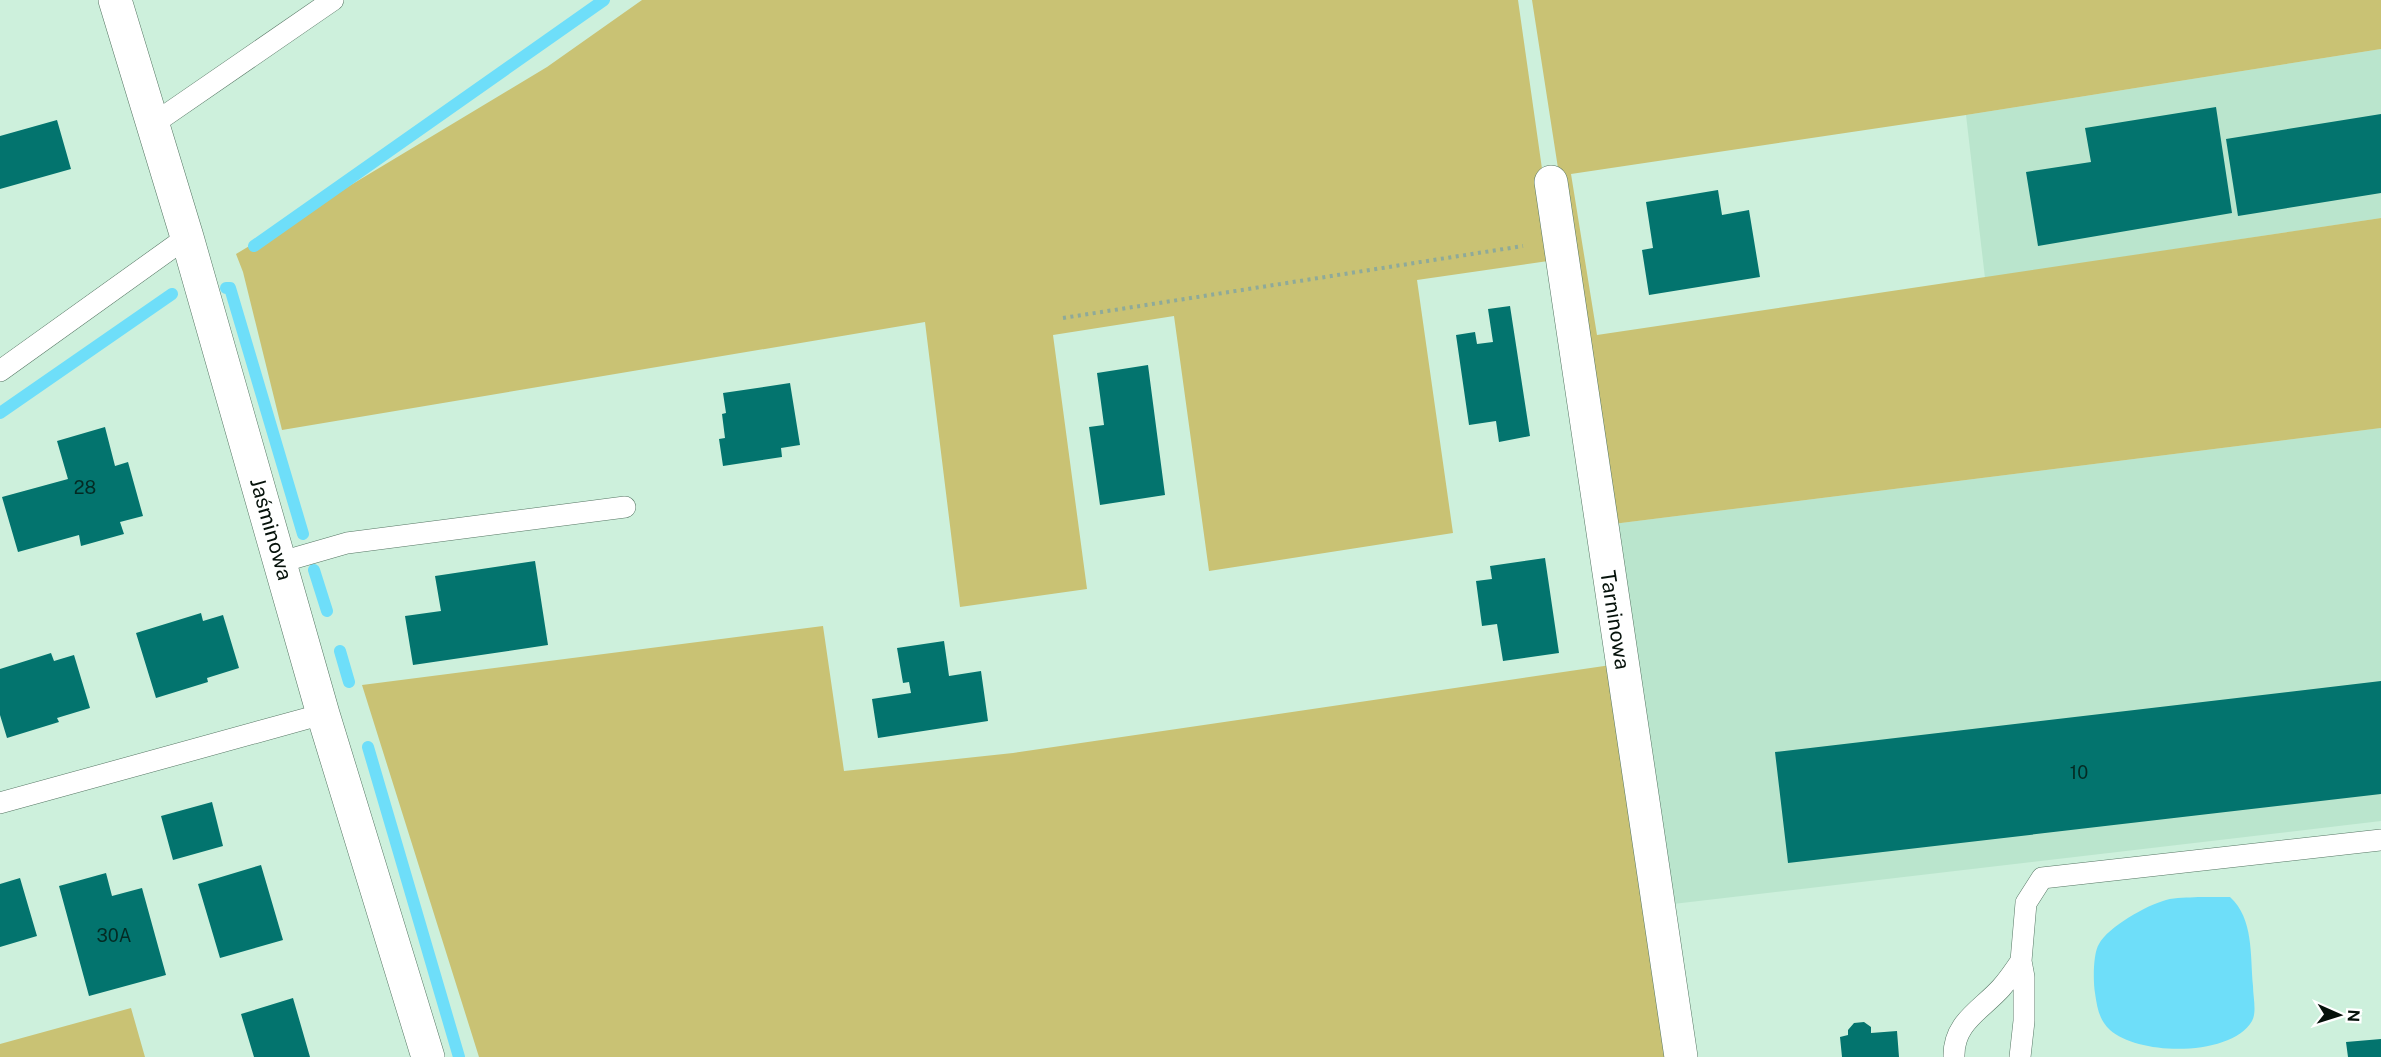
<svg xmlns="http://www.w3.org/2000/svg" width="2381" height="1057" font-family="'Public Sans',sans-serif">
  <rect width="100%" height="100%" fill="#cdf0dc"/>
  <path fill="#bae5cd" d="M2381,49V218L1985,278L1966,115Z
    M2381,428V821L1673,904L1613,524Z"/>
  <path fill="#c9c274" d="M642,0H1518L1555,260L1417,280L1453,533L1209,571L1174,316L1053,335L1087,589L960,607L925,322L282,430L243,272L236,254L547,67Z
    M1532,0H2381V49L1966,115L1571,174L1597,335L2381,218V428L1613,524Z
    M823,626L844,771L1013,753L1611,665L1665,1057H479L362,685Z
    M131,1008L145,1057H0V1044Z"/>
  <path fill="#6edef9" d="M2198,897H2230C2254,919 2250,955 2253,986C2253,997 2257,1012 2252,1021C2231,1057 2139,1056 2110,1030C2099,1020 2097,1007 2095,993C2093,982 2093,953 2099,944C2108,927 2147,905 2166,900C2176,897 2188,898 2198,897Z"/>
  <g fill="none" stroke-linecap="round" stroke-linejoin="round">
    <path stroke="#6edef9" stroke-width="12" d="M254,246L604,0
      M226,288H230L303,534
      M0,413L172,294
      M314,570L327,611
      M340,651L349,682
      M368,747L459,1057"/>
  </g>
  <path fill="#03746e" d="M2216,107L2232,213L2038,246L2026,172L2091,162L2085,128Z
    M2381,114V193L2238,216L2226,139Z
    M57,120L71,169L0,189V136Z
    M1718,190L1722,215L1749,210L1760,277L1649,295L1642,250L1653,248L1646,202Z
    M1510,306L1530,436L1499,442L1496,421L1469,425L1456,335L1475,332L1477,344L1493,342L1488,309Z
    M1148,365L1165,495L1100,505L1089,427L1104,425L1097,373Z
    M790,383L800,445L781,448L782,457L723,466L719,439L725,438L722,414L726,413L723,393Z
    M105,427L115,466L128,462L143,516L120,522L124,534L81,546L79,535L18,552L2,497L68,479L57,441Z
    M1545,558L1559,653L1503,661L1497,624L1482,626L1476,581L1492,579L1490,566Z
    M535,561L548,645L413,665L405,616L441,611L435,576Z
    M201,613L203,621L223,615L239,668L207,678L208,682L156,698L136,633Z
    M944,641L949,676L981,671L988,721L878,738L872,699L911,693L909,682L903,683L897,648Z
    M51,653L54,661L74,655L90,708L57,718L59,722L7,738L0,715V669Z
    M2381,681V794L1788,863L1775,752Z
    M212,802L223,846L173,860L161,816Z
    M261,865L283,940L220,958L198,884Z
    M106,873L112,896L142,888L166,975L89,996L59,886Z
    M20,878L37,936L0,947V884Z
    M293,998L310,1057H254L241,1014Z
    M1864,1022L1871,1027V1033L1897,1031L1899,1057H1842L1840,1037L1848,1035V1030L1854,1023Z
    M2381,1039V1057H2348L2346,1042Z"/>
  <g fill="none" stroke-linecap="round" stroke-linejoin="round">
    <defs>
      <path id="lane" d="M153,124L333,0
        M0,371L187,237
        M281,562L347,543L625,507
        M0,803L323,714
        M1954,1057C1953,1023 1980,1011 2001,988C2008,980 2015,970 2021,961
        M2020,1057L2024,1021V977L2021,961L2026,903L2042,878L2381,840"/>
      <path id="street" d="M115,0L187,237L323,714L428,1057
        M1551,182L1681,1057"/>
    </defs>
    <use href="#lane" stroke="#567664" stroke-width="22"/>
    <use href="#street" stroke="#567664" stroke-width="34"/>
    <path stroke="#8eaa9a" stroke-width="4" stroke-dasharray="3 4.5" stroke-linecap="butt" d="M1063,318L1523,246"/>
    <use href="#lane" stroke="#fff" stroke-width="21"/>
    <use href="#street" stroke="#fff" stroke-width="33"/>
  </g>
  <g text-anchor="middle" stroke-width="4.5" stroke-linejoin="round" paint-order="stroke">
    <g font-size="18" fill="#042a23">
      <text x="85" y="494">28</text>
      <text x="2079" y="779">10</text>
      <text x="114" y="942">30A</text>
    </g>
    <g font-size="21" fill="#05110a" stroke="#fff">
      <text transform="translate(271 529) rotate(74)" y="7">Jaśminowa</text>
      <text transform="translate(1615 620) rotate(81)" y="7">Tarninowa</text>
    </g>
  </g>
  <g transform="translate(2339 1015) rotate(93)" stroke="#ffffff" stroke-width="4.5" paint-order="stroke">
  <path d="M0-4.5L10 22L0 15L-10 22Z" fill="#05110a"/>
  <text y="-9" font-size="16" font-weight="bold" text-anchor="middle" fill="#05110a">N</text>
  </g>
</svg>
